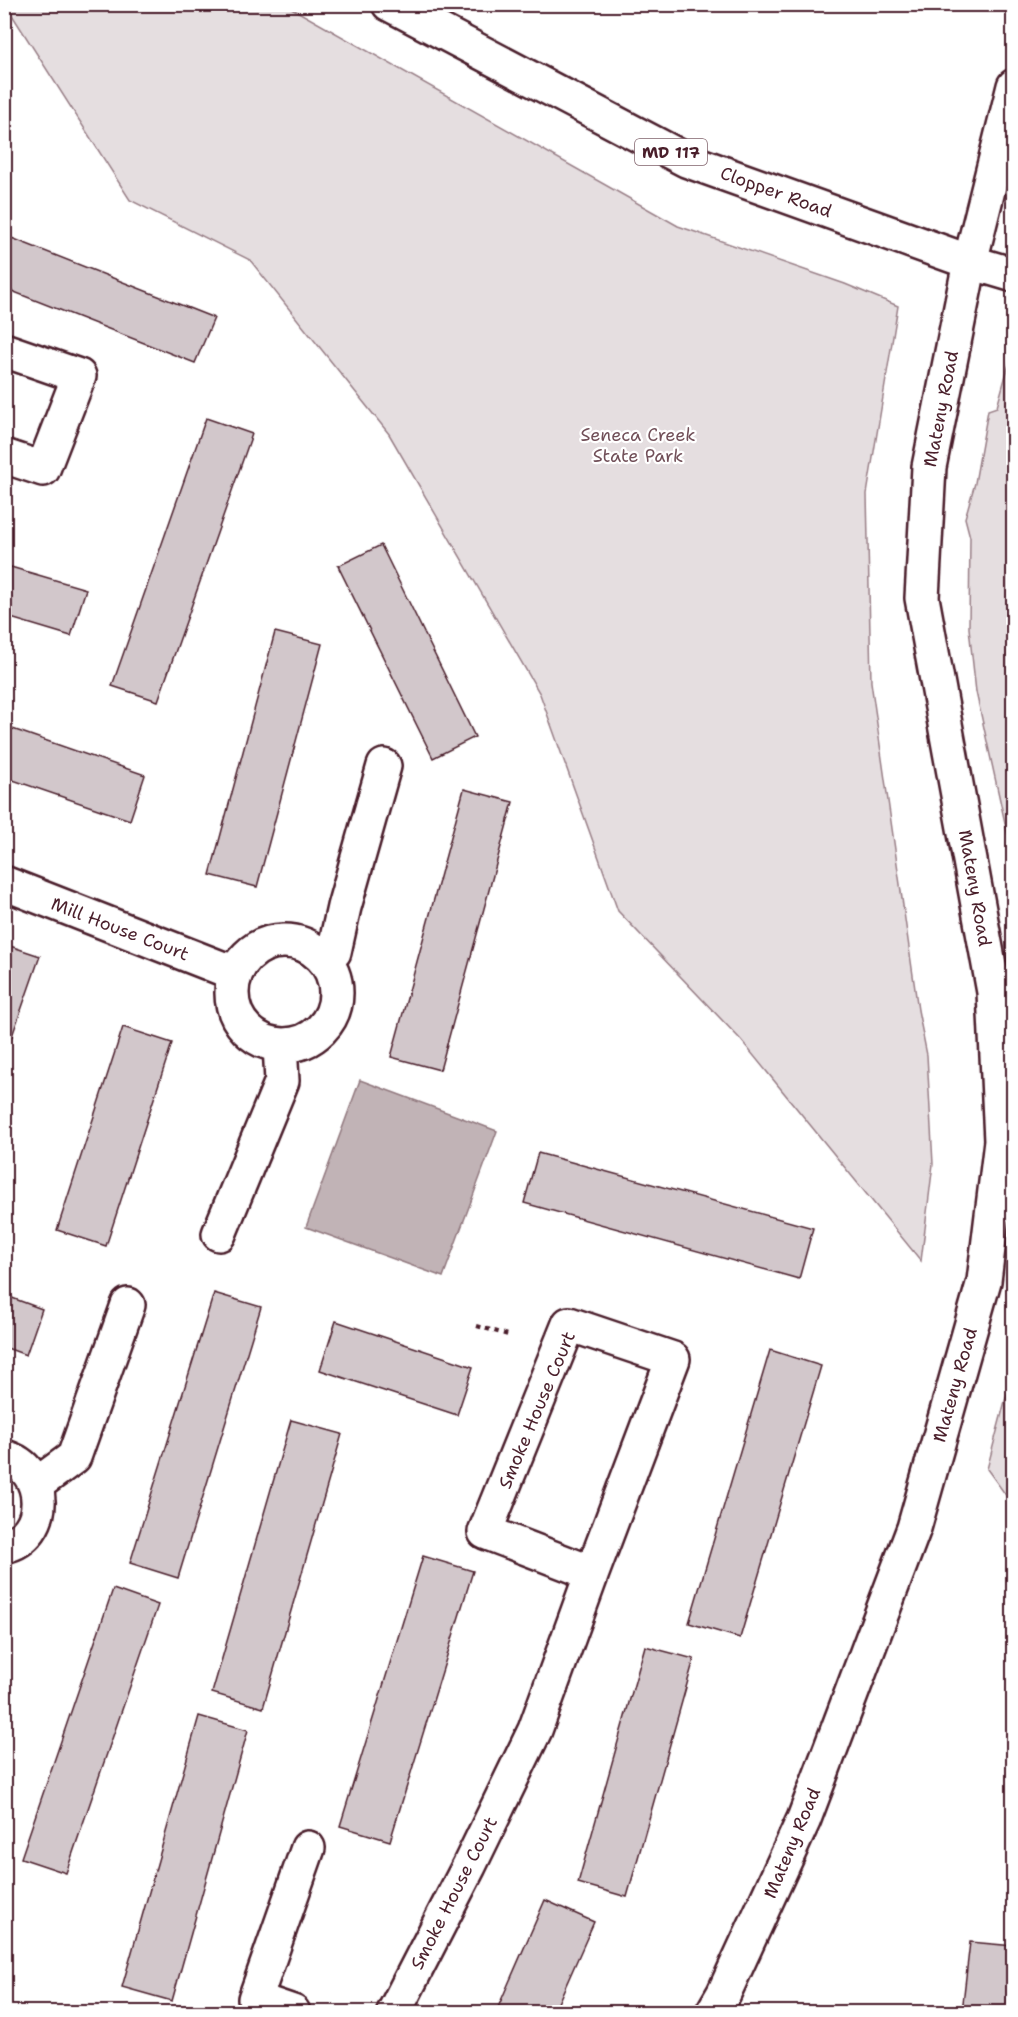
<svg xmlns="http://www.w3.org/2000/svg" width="1018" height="2017" font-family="'Shantell Sans',sans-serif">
  <rect width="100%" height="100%" fill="#fff"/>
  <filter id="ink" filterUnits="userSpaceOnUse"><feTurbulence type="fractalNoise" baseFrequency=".0167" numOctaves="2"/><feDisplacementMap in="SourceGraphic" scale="12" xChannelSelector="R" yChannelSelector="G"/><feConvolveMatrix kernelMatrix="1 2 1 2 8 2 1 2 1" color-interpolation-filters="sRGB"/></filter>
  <g filter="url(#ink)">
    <path fill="#e5dee0" stroke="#987e86" stroke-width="1.5" d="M5,4L286,5L678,226L845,284L898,306L867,494L871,682L918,1010L927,1055L933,1164L921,1261L741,1040L618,911L540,694L389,434L250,260L130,200Z
      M1011,357H1014L1013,859L976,692L969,628L970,537L965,518L975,483L988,410L997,407Z
      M1013,1371V1505L987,1469Z"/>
    <path fill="#c1b3b6" stroke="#91787e" stroke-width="1.5" d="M360,1080L497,1131L443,1277L306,1227Z"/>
    <path fill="#d2c7cb" stroke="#4a1f2b" stroke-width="1.5" d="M4,235L214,318L195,363L4,288Z
      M206,418L252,434L158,701L112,686Z
      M381,545L475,737L433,758L338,566Z
      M4,565L86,589L71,636L4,616Z
      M275,632L322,644L257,887L210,875Z
      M4,726L145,775L130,820L4,777Z
      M464,789L513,802L440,1070L391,1057Z
      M4,944L40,956L4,1059Z
      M123,1027L172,1043L106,1246L57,1230Z
      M538,1153L813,1228L799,1279L524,1203Z
      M214,1293L261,1307L178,1578L130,1563Z
      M4,1295L42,1309L26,1355L4,1347Z
      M336,1321L473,1367L457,1415L320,1370Z
      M770,1350L821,1366L740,1638L689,1623Z
      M291,1420L342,1434L263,1708L212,1693Z
      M423,1556L473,1571L390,1841L340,1826Z
      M113,1589L158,1605L66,1873L21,1858Z
      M645,1646L694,1659L627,1897L578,1883Z
      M199,1716L248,1730L172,2001L122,1987Z
      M545,1900L594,1922L554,2012H496Z
      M970,1942L1014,1946V2012H962Z"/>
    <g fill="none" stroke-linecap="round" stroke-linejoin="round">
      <defs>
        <path id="minor" d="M4,350L79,376L43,469L4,456
          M4,883L221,968L237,970
          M232 993a52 52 0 1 1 104 0a52 52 0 1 1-104 0Z
          M323,959L334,952L344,907L384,766
          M219,1234L282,1081L280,1045
          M4,1457C49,1468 50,1536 4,1546
          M36,1485L74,1457L128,1305
          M293,2012L255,1999L308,1848
          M394,2012L469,1866L535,1730L592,1573L673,1359L569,1324L485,1532L592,1573
          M713,2012L724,1993L804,1819L914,1528L984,1281L1001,1141L994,992L922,598L929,467L970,262L1014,86"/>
        <path id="major" d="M389,4L686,160L970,262L1014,275"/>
      </defs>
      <use href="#minor" stroke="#4a1f2b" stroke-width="38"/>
      <use href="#major" stroke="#4a1f2b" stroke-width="38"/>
      <path stroke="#4a1f2b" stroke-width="4" stroke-dasharray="4.5 4.5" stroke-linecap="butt" d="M477,1326L508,1335"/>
      <use href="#minor" stroke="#fff" stroke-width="33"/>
      <use href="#major" stroke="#fff" stroke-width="33"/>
    </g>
  </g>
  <g text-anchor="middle" stroke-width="4.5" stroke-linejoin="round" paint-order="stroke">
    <rect fill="#fff" stroke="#80626b" stroke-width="1.5" x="635" y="139" width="72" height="26" rx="4.5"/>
    <g font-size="16" font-weight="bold" fill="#4a1f2b">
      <text x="671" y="158">MD 117</text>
    </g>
    <g font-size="18" fill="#4a1f2b" stroke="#fff">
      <text transform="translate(776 192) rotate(20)" y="6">Clopper Road</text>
      <text transform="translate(941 409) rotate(-79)" y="6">Mateny Road</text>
      <text transform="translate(975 888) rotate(80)" y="6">Mateny Road</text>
      <text transform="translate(120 929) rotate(21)" y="6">Mill House Court</text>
      <text transform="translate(955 1385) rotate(-74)" y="6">Mateny Road</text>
      <text transform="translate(537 1410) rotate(-67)" y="6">Smoke House Court</text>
      <text transform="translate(792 1843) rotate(-67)" y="6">Mateny Road</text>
      <text transform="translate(454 1893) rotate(-63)" y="6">Smoke House Court</text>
    </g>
    <g font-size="18" fill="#714f58" stroke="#fff">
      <text x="638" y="441">Seneca Creek<tspan x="638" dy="21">State Park</tspan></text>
    </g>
  </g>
  <rect width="1018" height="2017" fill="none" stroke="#fff" stroke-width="24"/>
  <rect x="12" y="12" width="994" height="1993" fill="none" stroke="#4a1f2b" stroke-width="2" filter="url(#ink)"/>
</svg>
